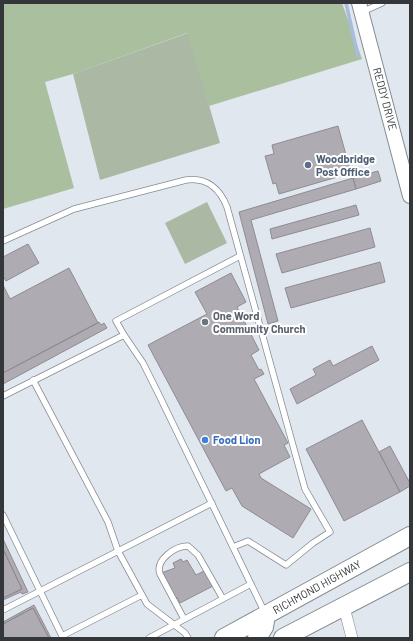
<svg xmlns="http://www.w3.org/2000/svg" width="413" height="641" font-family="Barlow,sans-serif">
  <rect width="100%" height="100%" fill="#e0e7ee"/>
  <path fill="#abb8a3" d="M188,33L220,143L100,180L73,74Z
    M207,202L227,243L185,264L165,223Z"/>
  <path fill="#a9bf9d" d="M3,3H342L362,59L209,106L187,33L73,74L45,82L74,188L3,209Z"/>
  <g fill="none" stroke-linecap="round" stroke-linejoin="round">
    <path stroke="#a9bcde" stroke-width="3.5" d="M346,3L358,56"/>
  </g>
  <path fill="#aeabb3" stroke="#8f8b93" d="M338,126L351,173L279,194L276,183L273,184L265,156L274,154L272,145Z
    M378,171L381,181L356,189L353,178Z
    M353,178L356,189L251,220L278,321L268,324L239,212Z
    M356,205L359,215L272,239L270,229Z
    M370,228L375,247L282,273L276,254Z
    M28,244L39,263L6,281L3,276V257Z
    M380,262L385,282L291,308L285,288Z
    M69,268L98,323L3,373V285L10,299Z
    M231,273L246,302L237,307L259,350L251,355L259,370L261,369L264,374L254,379L288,443L284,445L290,457L259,474L261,478L311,509L293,538L242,506L232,488L226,491L148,345L207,314L195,292Z
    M99,322L101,325L104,323L107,328L3,384V373Z
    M372,346L379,360L297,404L290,389L316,375L313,369L330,360L333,366Z
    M362,420L400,492L344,521L306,449Z
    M390,446L410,483V486L400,492L379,452Z
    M3,539L28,592L22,594L21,592L3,600V598L22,589L3,549Z
    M3,549L22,589L3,598Z
    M181,559L183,562L187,560L196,575L204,571L213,586L180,603L177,597L175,599L161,573L175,568L173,563Z
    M34,605L51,638H49L33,608L3,624V622Z
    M33,608L49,638H3V624Z"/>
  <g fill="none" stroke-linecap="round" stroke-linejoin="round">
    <defs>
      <path id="service" d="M362,12L382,3
        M3,241L74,209L186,180C207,177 220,189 227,207L305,489L330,532L313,543L286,565L248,541L233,547
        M124,335L116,321L240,256
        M33,380L108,522L118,551L147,604L185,633L188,638
        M3,396L124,335L143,363L157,391L265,613
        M3,515L63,638
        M3,610L212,503
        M184,619L160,574C155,560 175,546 188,546L198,555L223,599
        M62,636L142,595
        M149,638L251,584"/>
      <path id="minor" d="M344,607L352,638"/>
      <path id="tertiary" d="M359,3L410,196"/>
      <path id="primary" d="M224,638L410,536
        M257,638L264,627L266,615
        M283,638L410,572"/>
    </defs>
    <use href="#service" stroke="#868c92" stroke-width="7"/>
    <use href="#minor" stroke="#868c92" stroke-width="12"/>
    <use href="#tertiary" stroke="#868c92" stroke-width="16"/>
    <use href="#primary" stroke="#868c92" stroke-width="20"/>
    <use href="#service" stroke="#fff" stroke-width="5.5"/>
    <use href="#minor" stroke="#fff" stroke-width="11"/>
    <use href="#tertiary" stroke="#fff" stroke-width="14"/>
    <use href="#primary" stroke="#fff" stroke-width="18"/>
  </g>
  <circle fill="#5c6f8a" stroke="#fff" stroke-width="1.5" cx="308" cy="165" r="4"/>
  <circle fill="#6b7280" stroke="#fff" stroke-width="1.5" cx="205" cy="322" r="4"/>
  <circle fill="#3f7fe0" stroke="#fff" stroke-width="1.5" cx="205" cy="440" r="4"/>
  <g text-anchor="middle" stroke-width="4" stroke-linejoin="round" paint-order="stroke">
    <g font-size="11" fill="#34373a" stroke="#fff">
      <text transform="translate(385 99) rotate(75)" y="4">REDDY DRIVE</text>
      <text transform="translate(317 587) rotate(-29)" y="4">RICHMOND HIGHWAY</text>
    </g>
    <g font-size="11" font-weight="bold" fill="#4e5e75" stroke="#fff" text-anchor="start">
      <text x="316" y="163">Woodbridge<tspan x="316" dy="13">Post Office</tspan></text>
    </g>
    <g font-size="11" font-weight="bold" fill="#5b616d" stroke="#fff" text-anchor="start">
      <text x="213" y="320">One Word<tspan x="213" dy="13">Community Church</tspan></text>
    </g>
    <g font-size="11" font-weight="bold" fill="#366cbe" stroke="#fff" text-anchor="start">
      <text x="213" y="444">Food Lion</text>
    </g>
  </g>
  <rect width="413" height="641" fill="none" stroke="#34373a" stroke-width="8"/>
</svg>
